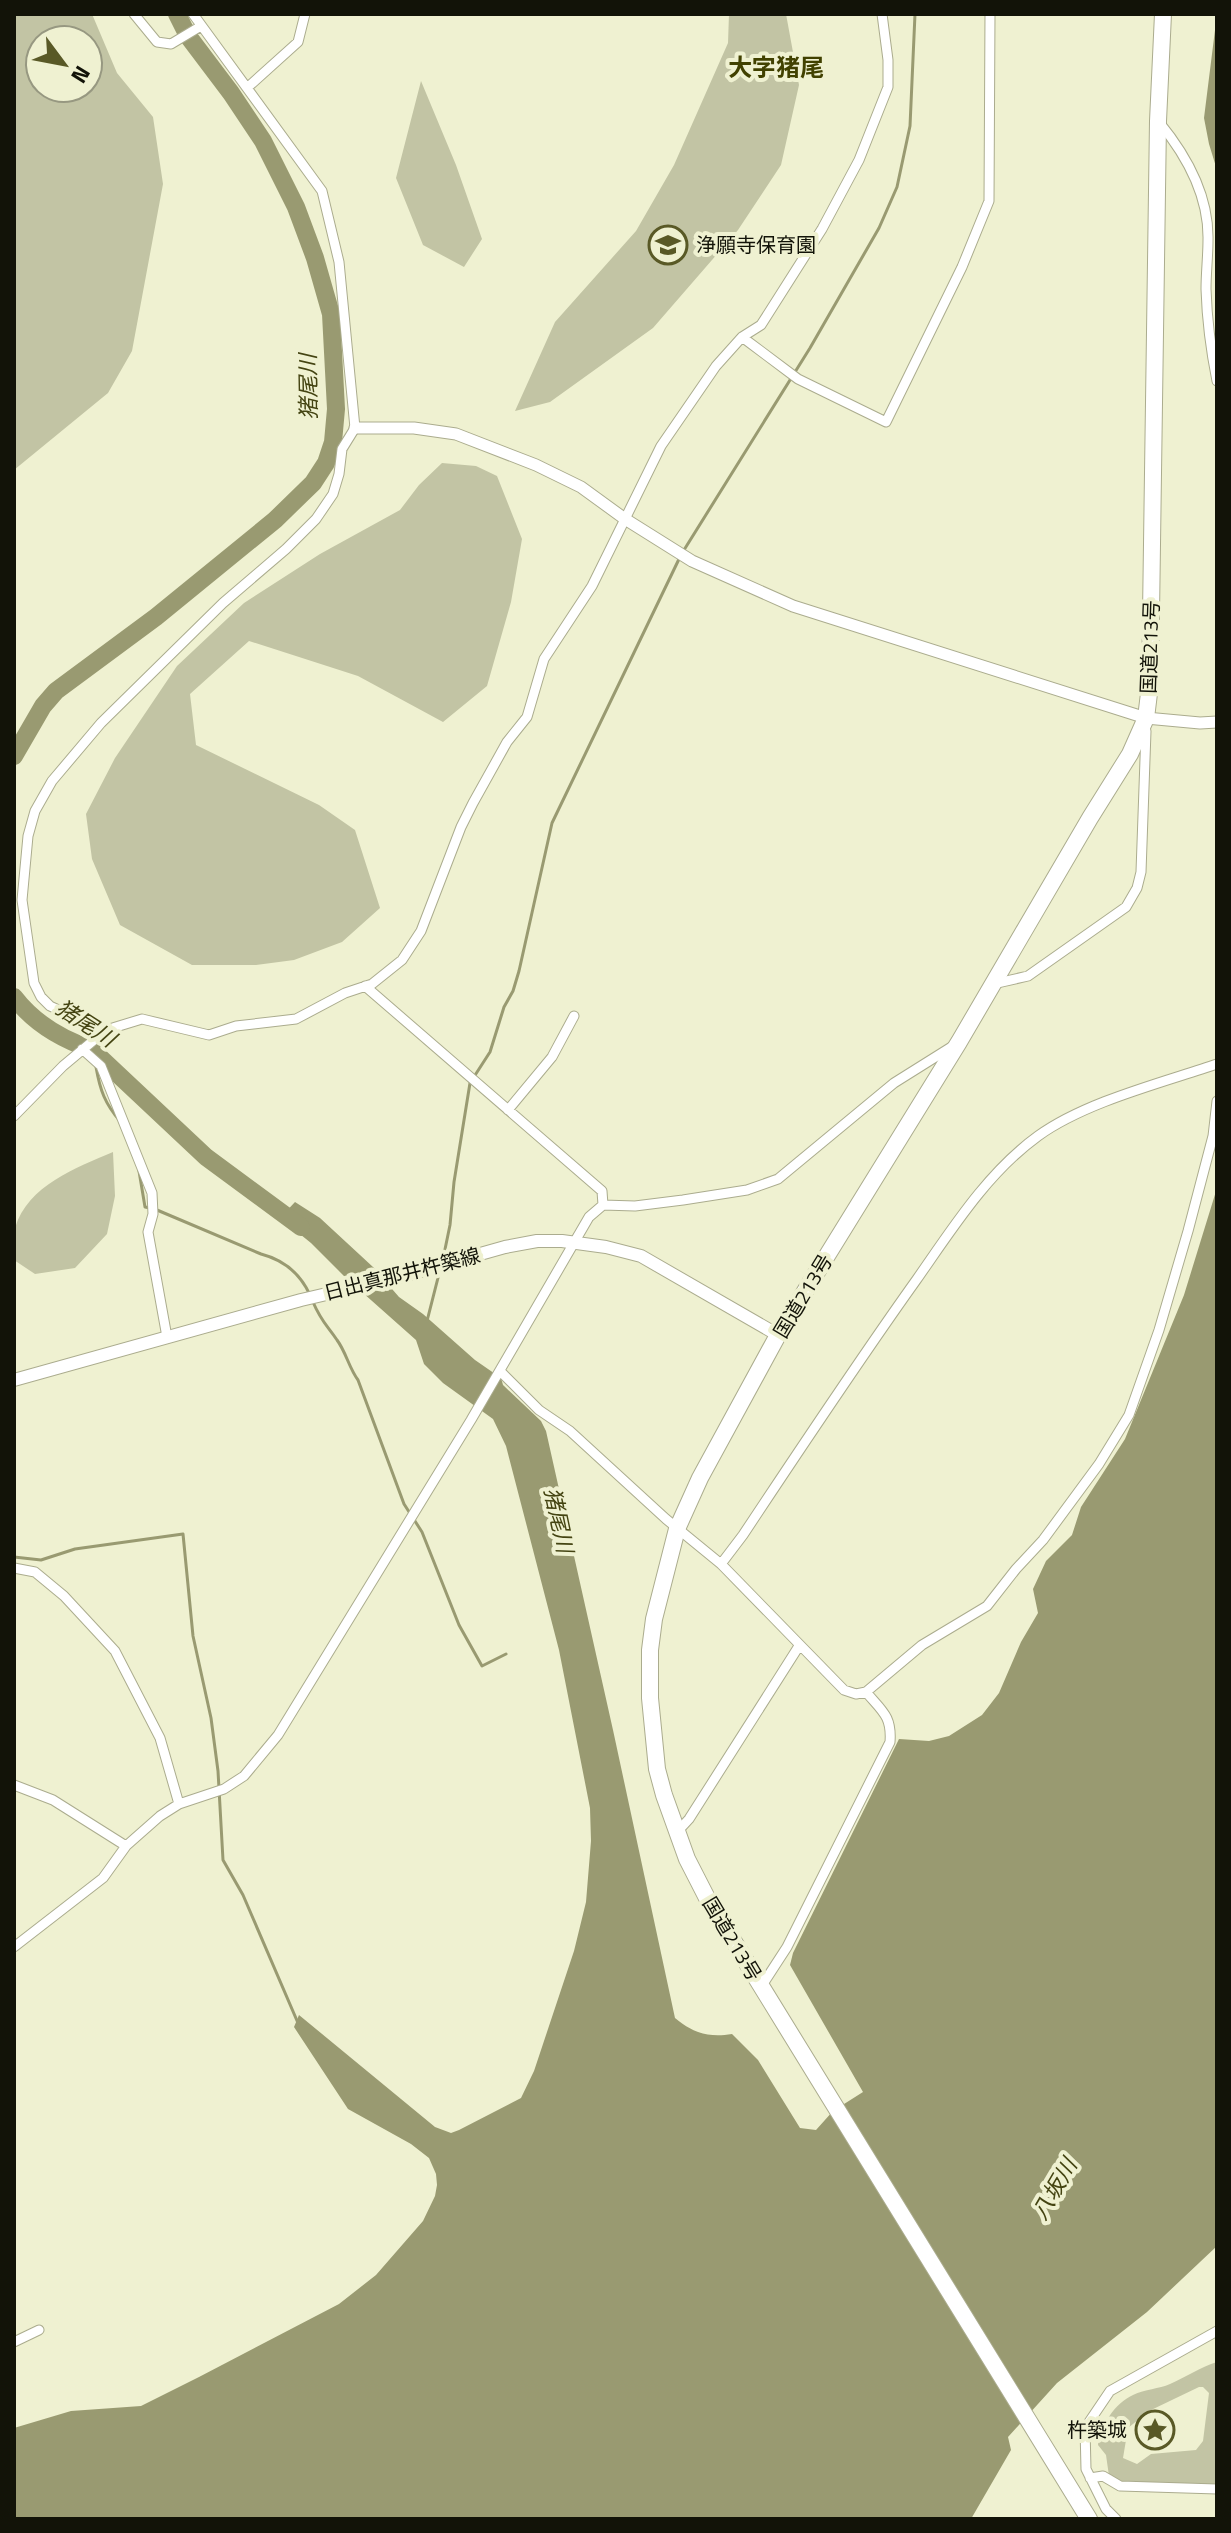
<svg xmlns="http://www.w3.org/2000/svg" width="1231" height="2533" font-family="'Titillium Web','Noto Sans JP',sans-serif">
  <rect width="100%" height="100%" fill="#eff1d1"/>
  <path fill="#c2c4a4" fill-rule="evenodd" d="M14,14H92L117,73L153,117L163,184L132,351L108,393L14,470ZM88,40V88H40V40Z
    M729,14H786L799,85L781,165L738,230L653,328L550,402L515,411L555,322L636,231L674,165L728,43Z
    M421,81L456,165L482,239L464,267L423,245L396,178Z
    M442,463L476,466L497,476L522,539L511,602L487,686L443,722L358,676L249,641L190,694L196,745L319,805L355,830L380,908L342,942L294,960L256,965H192L120,925L92,859L86,814L115,758L177,666L244,603L320,554L400,510L419,485Z
    M113,1152L115,1196L107,1234L75,1268L35,1274L14,1260C14,1250 12,1238 15,1228C28,1185 76,1168 113,1152Z
    M1217,2362V2487L1122,2484L1109,2476L1106,2455L1098,2445C1100,2426 1115,2403 1133,2395C1145,2389 1159,2389 1170,2384C1186,2377 1201,2367 1217,2362ZM1199,2387H1203L1209,2393L1203,2441L1196,2450L1151,2454L1137,2464L1123,2458L1128,2428L1149,2411Z"/>
  <path fill="#999a71" d="M1217,14V170L1209,144L1204,118Z
    M1217,1188V2246L1147,2312L1057,2383L1008,2437L1011,2450L971,2519H14V2428L71,2411L141,2406L199,2377L339,2304L376,2275L423,2221L435,2196L437,2185L436,2174L429,2158L411,2144L348,2109L294,2027L299,2015L435,2127L451,2133L459,2130L521,2098L534,2071L574,1951L586,1902L591,1841L590,1808L559,1650L506,1446L493,1419L443,1383L424,1364L416,1340L345,1277L311,1243L280,1218L295,1202L320,1218L373,1267L399,1297L423,1314L475,1360L501,1378L503,1385L541,1421L546,1431L613,1730L675,2018C693,2033 709,2038 732,2034L758,2060L800,2128L816,2130L833,2111L863,2092L790,1965L793,1953L899,1739L929,1741L949,1736L982,1715L999,1693L1021,1642L1038,1613L1033,1589L1046,1561L1072,1535L1081,1507L1125,1439L1184,1295Z"/>
  <g fill="none" stroke-linecap="round" stroke-linejoin="round">
    <path stroke="#999a71" stroke-width="3" d="M684,550L810,348L879,228L897,187L910,126L915,14
      M96,1067C100,1090 105,1104 120,1121
      M139,1171L145,1207L150,1208
      M157,1210L261,1254C284,1260 300,1273 310,1295
      M443,1259L450,1225L454,1182L470,1083L490,1052L504,1007L513,991L519,971L552,823L680,557
      M313,1302C321,1321 326,1324 337,1340C346,1352 349,1368 358,1380L404,1504L422,1532L459,1625L482,1666L506,1654
      M427,1321L440,1270
      M14,1557L41,1560L75,1549L183,1534L193,1636L211,1718L218,1771L223,1860L243,1895L298,2023"/>
    <path stroke="#999a71" stroke-width="18" d="M14,756L43,706L56,691L156,617L275,520L313,483L326,463L333,442L336,409L331,314L315,258L296,207L263,141L231,93L188,36L177,14
      M14,997C34,1023 61,1039 91,1049L206,1157L301,1227"/>
    <defs>
      <path id="minor" d="M134,14L157,42L171,44L201,26
        M248,87L298,42L305,14
        M1159,122C1187,156 1209,195 1208,240C1208,256 1206,273 1206,289C1207,321 1211,351 1217,381
        M742,337L798,379L886,422L962,267L989,201L990,14
        M993,984L1028,976L1126,907L1137,888L1141,872L1146,731
        M365,986L602,1191L603,1205
        M104,1031L50,1006L41,997L34,983L22,900L28,836L35,811L52,781L101,723L223,603L286,549L316,519L333,494L339,474L342,449L355,428L339,262L322,191L193,14
        M82,1049L101,1066L152,1193L153,1214L148,1232L167,1337
        M508,1110L552,1057L574,1016
        M14,1116L63,1066L106,1030L142,1019L209,1035L236,1026L296,1019L345,993L372,984L402,960L421,931L461,827L473,803L507,742L527,717L544,659L592,586L661,446L716,366L742,337L761,325L822,229L859,160L888,87V60L882,14
        M500,1371L539,1410L570,1431L666,1519L721,1564L844,1690L856,1694L866,1692L922,1645L987,1606L1016,1569L1043,1540L1099,1464L1129,1415L1159,1330L1188,1231L1213,1136L1217,1101
        M721,1564L743,1535C800,1449 857,1363 917,1279C952,1229 987,1173 1038,1136C1085,1102 1161,1083 1217,1064
        M14,1568L35,1572L64,1596L115,1651L160,1738L179,1804
        M14,1785L53,1800L126,1846
        M677,1832L689,1819L799,1646
        M14,1947L103,1878L126,1846L160,1816L179,1804L224,1789L244,1776L278,1735L471,1420L589,1217L603,1205L635,1206L683,1200L747,1190L778,1179L894,1083L953,1046
        M761,1987L787,1947L890,1742C892,1716 882,1711 866,1692
        M14,2342L39,2330
        M1090,2478L1103,2476L1120,2486L1217,2489
        M1116,2519L1106,2509L1086,2469L1085,2428L1110,2391L1217,2331"/>
      <path id="tertiary" d="M355,428H414L456,434L536,465L581,487L625,519L692,561L793,606L1146,718L1200,723L1217,722"/>
      <path id="secondary" d="M14,1380L301,1300L395,1278L505,1247L537,1241H562L606,1247L641,1256L778,1335"/>
      <path id="trunk" d="M1089,2519L707,1898L687,1859L664,1795L657,1769L650,1698V1650L654,1619L677,1529L700,1478L778,1335L959,1042L1090,818L1130,754L1146,718L1150,685L1158,121L1163,14"/>
    </defs>
    <use href="#minor" stroke="#abac8e" stroke-width="11"/>
    <use href="#tertiary" stroke="#abac8e" stroke-width="13"/>
    <use href="#secondary" stroke="#abac8e" stroke-width="14"/>
    <use href="#trunk" stroke="#abac8e" stroke-width="18"/>
    <use href="#minor" stroke="#fff" stroke-width="9"/>
    <use href="#tertiary" stroke="#fff" stroke-width="11"/>
    <use href="#secondary" stroke="#fff" stroke-width="12"/>
    <use href="#trunk" stroke="#fff" stroke-width="16"/>
  </g>
  <defs>
    <symbol id="school-ring" viewBox="-11 -11 22 22"><circle r="9.5" fill="#eff1d1" stroke="#595926" stroke-width="1.5"/><path d="M0-5L7-2L0 1L-7-2ZM-4 1L0 2.5L4 1V4Q0 6-4 4Z" fill="#595926"/></symbol>
    <symbol id="sight-ring" viewBox="-11 -11 22 22"><circle r="9.5" fill="#eff1d1" stroke="#595926" stroke-width="1.5"/><path d="M0-6L1.8-2.2L6-1.7L2.9 1.2L3.7 5.4L0 3.3L-3.7 5.4L-2.9 1.2L-6-1.7L-1.8-2.2Z" fill="#595926"/></symbol>
  </defs>
  <g fill-rule="evenodd">
    <use href="#school-ring" x="646" y="223" width="44" height="44"/>
    <use href="#sight-ring" x="1133" y="2408" width="44" height="44"/>
  </g>
  <g text-anchor="middle" stroke-width="8" stroke-linejoin="round" paint-order="stroke">
    <g font-size="20" fill="#121308" stroke="#eff1d1" text-anchor="start">
      <text x="696" y="252">浄願寺保育園</text>
      <text x="1127" y="2437" text-anchor="end">杵築城</text>
    </g>
    <g font-size="20" fill="#121308" stroke="#eff1d1">
      <text transform="translate(1150 647) rotate(-88)" y="7">国道213号</text>
      <text transform="translate(402 1274) rotate(-14)" y="7">日出真那井杵築線</text>
      <text transform="translate(803 1296) rotate(-59)" y="7">国道213号</text>
      <text transform="translate(732 1939) rotate(59)" y="7">国道213号</text>
    </g>
    <g font-size="22" font-style="italic" fill="#444412" stroke="#eff1d1">
      <text transform="translate(308 387) rotate(-91)" y="8">猪尾川</text>
      <text transform="translate(86 1023) rotate(33)" y="8">猪尾川</text>
      <text transform="translate(559 1520) rotate(78)" y="8">猪尾川</text>
      <text transform="translate(1054 2189) rotate(-60)" y="8">八坂川</text>
    </g>
    <g font-size="24" font-weight="bold" fill="#414100" stroke="#eff1d1">
      <text x="776" y="76">大字猪尾</text>
    </g>
  </g>
  <rect width="1231" height="2533" fill="none" stroke="#121308" stroke-width="32"/>
  <g transform="translate(64 64) rotate(122)"><circle r="38" fill="#eff1d1" stroke="#979881" stroke-width="2"/>
  <path d="M0-6L14 30L0 20L-14 30Z" fill="#595926"/>
  <text y="-12" font-size="22" font-weight="bold" text-anchor="middle" fill="#121308">N</text>
  </g>
</svg>
